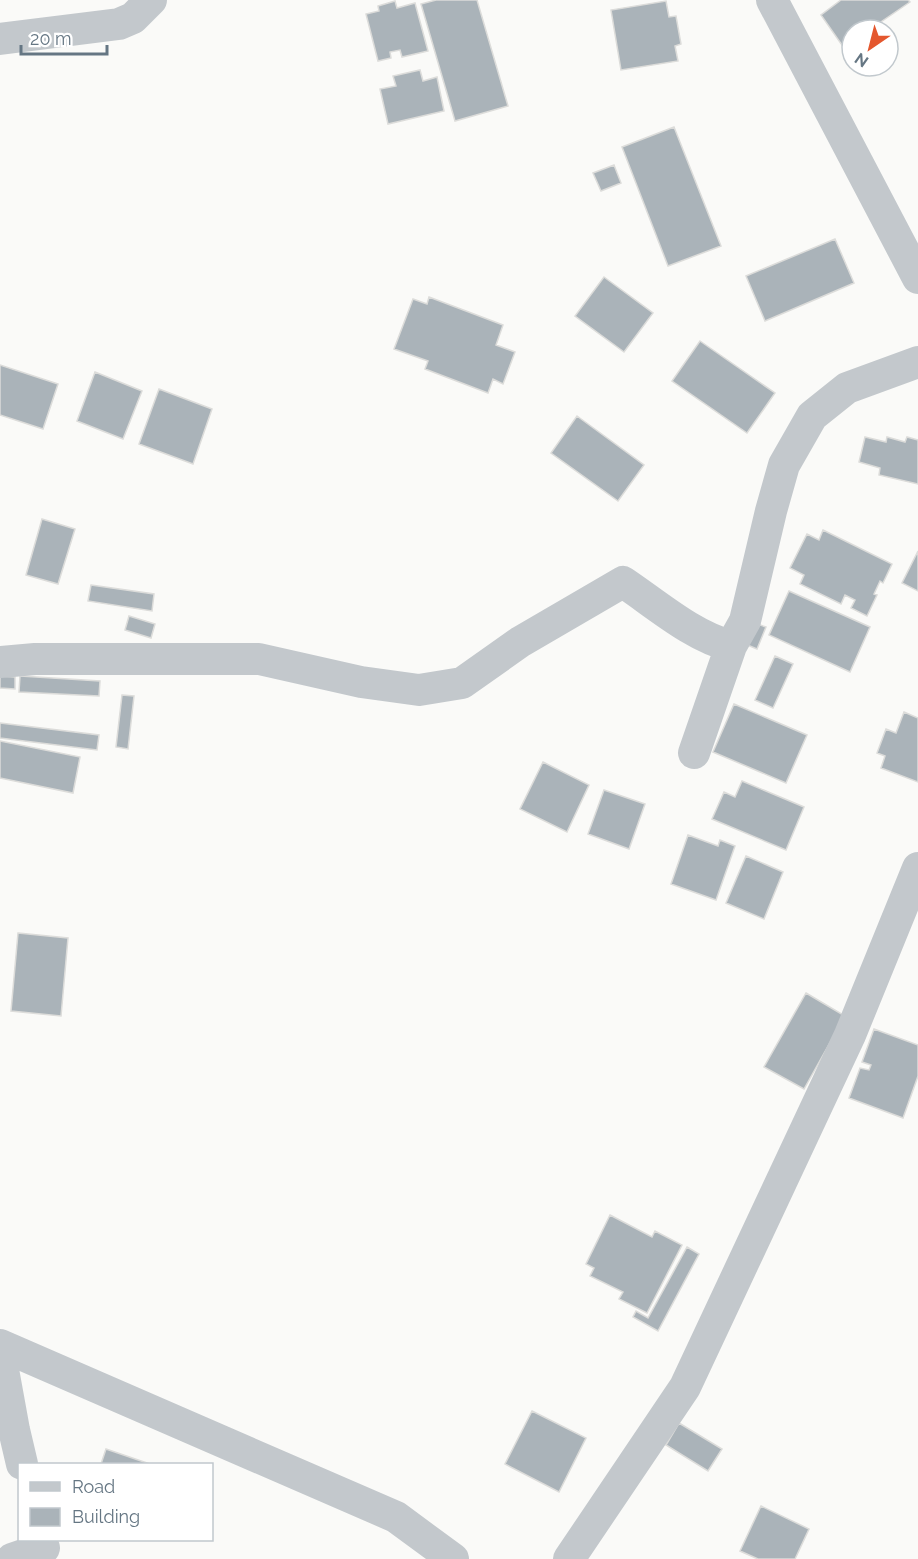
<svg xmlns="http://www.w3.org/2000/svg" width="918" height="1559" font-family="Raleway,sans-serif">
  <rect width="100%" height="100%" fill="#fafaf8"/>
  <path fill="#aab3b9" stroke="#dcdcda" stroke-width="1.5" d="M436,0H477L508,106L455,121L421,4Z
    M841,0H908L910,2L869,30H852V42L844,48L821,15Z
    M395,1L397,8L415,3L428,51L402,57L400,50L390,52L391,58L378,61L366,14L379,11L378,6Z
    M666,1L669,17L676,16L681,44L675,46L678,61L621,70L611,10Z
    M420,70L423,81L437,77L444,111L388,124L380,89L396,86L393,76Z
    M674,127L721,246L668,266L622,147Z
    M614,165L621,183L601,191L593,173Z
    M835,239L854,283L765,321L746,276Z
    M604,277L653,313L624,352L575,316Z
    M429,297L503,325L496,345L515,352L503,384L493,379L488,393L425,369L428,361L394,349L413,299L427,304Z
    M700,341L775,393L747,433L672,381Z
    M0,365L58,384L43,429L0,415Z
    M95,372L142,391L123,439L77,421Z
    M159,389L212,409L193,464L139,444Z
    M577,416L644,465L618,501L551,453Z
    M865,437L886,442L887,437L905,442L907,437L918,440V484L879,475L880,468L859,462Z
    M42,519L75,529L58,584L26,575Z
    M823,530L892,564L883,583L880,581L874,594L877,595L867,616L851,608L855,600L845,595L841,604L800,584L804,575L790,568L807,534L819,540Z
    M918,551V591L902,583Z
    M91,585L154,594L152,611L88,601Z
    M789,591L870,627L850,672L769,635Z
    M129,616L155,624L151,638L125,630Z
    M754,623L766,627L757,649L745,644Z
    M775,656L793,664L773,708L755,700Z
    M0,676L15,677V689L0,688Z
    M20,676L100,681L99,696L19,692Z
    M122,695L134,696L128,749L116,747Z
    M734,704L807,735L786,783L713,752Z
    M904,712L918,718V782L881,768L885,756L877,753L886,729L896,733Z
    M0,723L99,735L97,750L0,738Z
    M0,741L80,757L73,793L0,778Z
    M543,762L589,785L567,832L520,809Z
    M742,781L804,807L786,850L712,819L724,792L735,797Z
    M604,790L645,804L629,849L588,834Z
    M688,835L718,846L720,840L735,846L716,900L671,884Z
    M746,856L783,872L764,919L726,903Z
    M18,933L68,938L61,1016L11,1011Z
    M806,993L845,1016L804,1089L764,1067Z
    M874,1029L918,1045V1076L903,1118L849,1098L860,1068L869,1070L871,1065L862,1062Z
    M610,1215L652,1237L655,1231L682,1245L647,1313L619,1299L623,1292L590,1276L594,1268L586,1264Z
    M687,1247L699,1254L658,1331L633,1317L636,1311L648,1318Z
    M532,1411L586,1438L559,1492L505,1464Z
    M679,1423L722,1449L708,1471L666,1445Z
    M106,1449L150,1464H101Z
    M761,1506L809,1529L795,1559H758L740,1551Z"/>
  <g fill="none" stroke-linecap="round" stroke-linejoin="round">
    <path stroke="#c3c8cc" stroke-width="32" d="M772,0L918,278
      M0,39L119,24L133,18L151,0
      M0,662L35,659H259L361,682L419,690L462,683L520,642L623,582C656,604 692,636 731,646L745,621L771,511L784,465L812,416L847,388L918,362
      M694,753L731,646
      M0,1345L396,1517L453,1559
      M0,1353L14,1430L22,1464
      M12,1559L44,1548
      M569,1559L685,1387L850,1035L918,868"/>
  </g>
  <rect x="18" y="1463" width="195" height="78" fill="#ffffff" stroke="#c1c8cd" stroke-width="1.5"/>
  <rect x="30" y="1482" width="30" height="9" fill="#c3c8cc" stroke="#c1c8cd" stroke-width="1.5"/>
  <text x="72" y="1493" font-size="18" fill="#657683">Road</text>
  <rect x="30" y="1508" width="30" height="18" fill="#aab3b9" stroke="#c1c8cd" stroke-width="1.5"/>
  <text x="72" y="1523" font-size="18" fill="#657683">Building</text>
  <g transform="translate(870 48) rotate(215)"><circle r="28" fill="#ffffff" stroke="#c1c8cd" stroke-width="1.5"/>
  <path d="M0-4.5L10 22L0 15L-10 22Z" fill="#e4572e"/>
  <text y="-9" font-size="16" font-weight="bold" text-anchor="middle" fill="#657683">N</text>
  </g>
  <path d="M21 45v9h86v-9" fill="none" stroke="#657683" stroke-width="3"/>
  <text x="30" y="45" font-size="18" fill="#657683" stroke="#ffffff" stroke-width="4.5" paint-order="stroke">20 m</text>
</svg>
